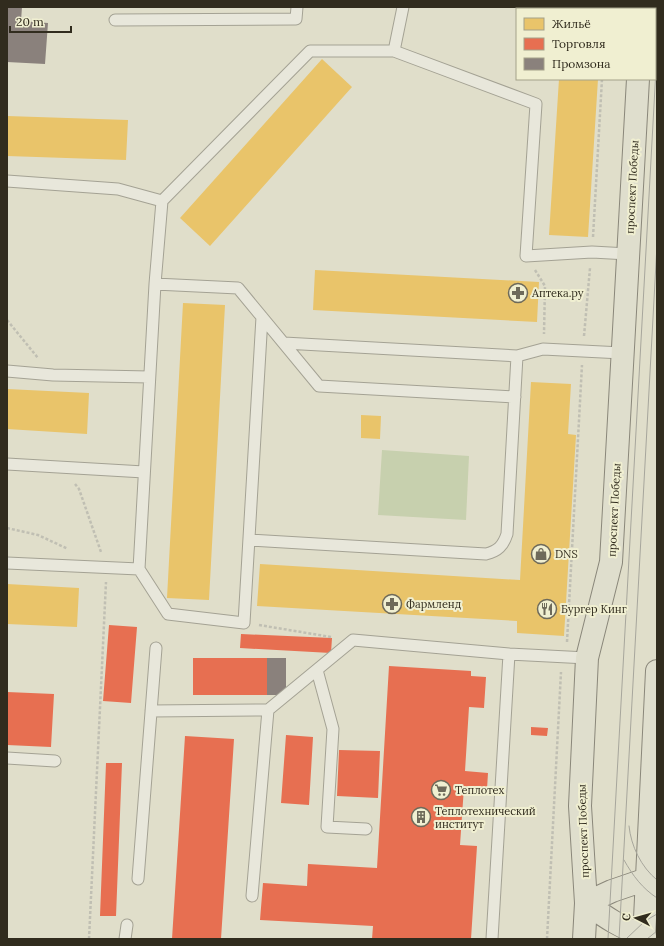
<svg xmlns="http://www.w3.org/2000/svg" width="664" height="946" font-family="Lora,serif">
  <rect width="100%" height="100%" fill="#e0deca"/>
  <path fill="#c7d0ae" d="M382,450L469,456L466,520L378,515Z"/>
  <path fill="#e9c46a" d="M544,7H561V9L544,8Z
    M322,59L352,87L210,246L180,218Z
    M559,79H598L588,237L549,235Z
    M7,116L128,120L126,160L7,156Z
    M315,270L539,282L537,322L313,310Z
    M183,303L225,305L209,600L167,598Z
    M531,382L571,384L568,434L576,435L564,636L517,633V621L257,606L260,564L520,580Z
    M7,389L89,393L87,434L7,429Z
    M361,415L381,416L380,439L361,438Z
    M7,584L79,588L77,627L7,624Z"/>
  <path fill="#e76f51" d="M561,7H603V9H561Z
    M109,625L137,627L131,703L103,701Z
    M241,634L332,638L331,653L240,648Z
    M193,658H267V695H193Z
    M389,666L471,671V676L486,677L484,708L469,707L465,771L488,773L487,789L464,787L460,845L477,846L471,939H372L373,926L260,920L263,883L307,886L308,864L377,868Z
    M7,692L54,694L51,747L7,745Z
    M531,727L548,728L547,736L531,735Z
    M286,735L313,737L309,805L281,803Z
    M185,736L234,739L221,939H172Z
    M339,750L380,751L378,798L337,796Z
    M106,763H122L116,916H100Z"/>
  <path fill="#8a817c" d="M7,7H22L21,21L48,23L45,64L7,62Z
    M267,658H286V695H267Z"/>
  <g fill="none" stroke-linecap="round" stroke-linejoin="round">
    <defs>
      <path id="lane" d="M403,7L394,51L536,104L526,256L592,252L628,254
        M115,20L296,19L297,7
        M7,181L118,189L162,201
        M155,284L238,288L319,386L515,397
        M284,343L517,356
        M7,371L53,375L149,377
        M7,464L144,472
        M249,540L486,554C498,551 503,546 507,534L517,356L543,349L622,353
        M7,563L139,569L155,284L162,201L310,51H394
        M139,569L168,614L244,623L262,317
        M317,670L333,729L327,827L366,829
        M151,711L268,710
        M7,758L55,761
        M138,879L156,648
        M252,896L268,710L353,640L509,654
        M125,939L127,925
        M492,939L509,654L587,658"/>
      <path id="primary" d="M642,9V7
        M586,903C605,917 621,928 645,936
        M586,903L612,891L647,879
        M584,939L586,903L580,806L587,658L611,562L638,79
        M644,939L657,671"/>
    </defs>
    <use href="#lane" stroke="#a4a294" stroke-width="13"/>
    <use href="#primary" stroke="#8a877a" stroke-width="24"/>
    <path stroke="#c0bfb3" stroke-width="2.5" stroke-dasharray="3 2" stroke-linecap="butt" d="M606,9V7
      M593,237L602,79
      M535,270L545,286L544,334
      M7,320L38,358
      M584,336L590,268
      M75,484L79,489L101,552
      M7,528L38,535L68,549
      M259,625L331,637
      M567,642L582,365
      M89,939L106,582
      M547,939L561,672"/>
    <use href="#lane" stroke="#e8e7db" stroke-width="11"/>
    <use href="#primary" stroke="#dfdecd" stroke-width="22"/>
    <path stroke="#a7a69c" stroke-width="1" d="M629,826C631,846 641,867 657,880
      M624,860C633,876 642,888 657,898
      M608,939L657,51
      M619,939L657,245
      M626,939L645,921L657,914
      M647,939L657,931"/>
  </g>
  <defs>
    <symbol id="pharmacy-ring" viewBox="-11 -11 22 22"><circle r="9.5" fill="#f0efd1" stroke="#6e6a5a" stroke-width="1.5"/><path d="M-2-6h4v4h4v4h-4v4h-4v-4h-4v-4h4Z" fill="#6e6a5a"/></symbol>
    <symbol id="shop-ring" viewBox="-11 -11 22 22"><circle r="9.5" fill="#f0efd1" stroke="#6e6a5a" stroke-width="1.5"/><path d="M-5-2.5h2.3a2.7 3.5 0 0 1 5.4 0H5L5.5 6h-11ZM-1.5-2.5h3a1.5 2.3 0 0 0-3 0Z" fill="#6e6a5a"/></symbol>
    <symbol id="restaurant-ring" viewBox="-11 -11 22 22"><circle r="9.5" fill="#f0efd1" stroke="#6e6a5a" stroke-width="1.5"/><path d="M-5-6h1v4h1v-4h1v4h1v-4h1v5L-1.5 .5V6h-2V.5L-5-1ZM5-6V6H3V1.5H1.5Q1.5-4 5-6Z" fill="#6e6a5a"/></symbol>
    <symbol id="supermarket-ring" viewBox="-11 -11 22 22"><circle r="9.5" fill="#f0efd1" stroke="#6e6a5a" stroke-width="1.5"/><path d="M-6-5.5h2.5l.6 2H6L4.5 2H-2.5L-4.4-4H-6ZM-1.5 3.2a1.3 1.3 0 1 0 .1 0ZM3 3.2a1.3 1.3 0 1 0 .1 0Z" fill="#6e6a5a"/></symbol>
    <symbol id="building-ring" viewBox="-11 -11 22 22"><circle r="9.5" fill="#f0efd1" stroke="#6e6a5a" stroke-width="1.5"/><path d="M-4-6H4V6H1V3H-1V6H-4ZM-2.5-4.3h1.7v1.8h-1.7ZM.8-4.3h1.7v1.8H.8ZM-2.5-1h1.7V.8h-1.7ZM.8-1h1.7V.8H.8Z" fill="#6e6a5a"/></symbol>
  </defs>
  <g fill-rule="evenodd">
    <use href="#pharmacy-ring" x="507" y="282" width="22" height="22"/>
    <use href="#shop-ring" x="530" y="543" width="22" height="22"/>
    <use href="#pharmacy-ring" x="381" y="593" width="22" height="22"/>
    <use href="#restaurant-ring" x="536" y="598" width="22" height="22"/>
    <use href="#supermarket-ring" x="430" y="779" width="22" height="22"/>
    <use href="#building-ring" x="410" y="806" width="22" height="22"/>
  </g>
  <g text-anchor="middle" stroke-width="4" stroke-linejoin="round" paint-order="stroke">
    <g font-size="11" fill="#312c1e" stroke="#f0efd1">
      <text transform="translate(632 187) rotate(-87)" y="4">проспект Победы</text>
      <text transform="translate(614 510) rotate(-87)" y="4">проспект Победы</text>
      <text transform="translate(583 831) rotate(-92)" y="4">проспект Победы</text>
    </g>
    <g font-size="11" fill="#312c1e" stroke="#f0efd1" text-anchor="start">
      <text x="532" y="297">Аптека.ру</text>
      <text x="555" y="558">DNS</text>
      <text x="406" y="608">Фармленд</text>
      <text x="561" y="613">Бургер Кинг</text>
      <text x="455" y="794">Теплотех</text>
      <text x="435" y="815">Теплотехнический<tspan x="435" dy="13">институт</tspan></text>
    </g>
  </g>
  <rect width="664" height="946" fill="none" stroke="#312c1e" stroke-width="16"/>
  <rect x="516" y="8" width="140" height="72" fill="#f0efd1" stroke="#a4a189"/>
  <rect x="524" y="18" width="20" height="12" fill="#e9c46a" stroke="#a4a189"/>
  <text x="552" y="28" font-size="12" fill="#312c1e">Жильё</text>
  <rect x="524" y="38" width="20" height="12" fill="#e76f51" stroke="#a4a189"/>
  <text x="552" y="48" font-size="12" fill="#312c1e">Торговля</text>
  <rect x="524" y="58" width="20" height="12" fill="#8a817c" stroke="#a4a189"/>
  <text x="552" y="68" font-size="12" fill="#312c1e">Промзона</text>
  <g transform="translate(636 918) rotate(276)" stroke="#f0efd1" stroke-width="3" paint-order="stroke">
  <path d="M0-3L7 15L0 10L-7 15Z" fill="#312c1e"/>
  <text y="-6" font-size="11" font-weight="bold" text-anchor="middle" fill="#312c1e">С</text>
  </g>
  <path d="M10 26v6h61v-6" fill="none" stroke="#312c1e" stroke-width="2"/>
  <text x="16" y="26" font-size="12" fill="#312c1e" stroke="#f0efd1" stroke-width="3" paint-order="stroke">20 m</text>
</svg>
